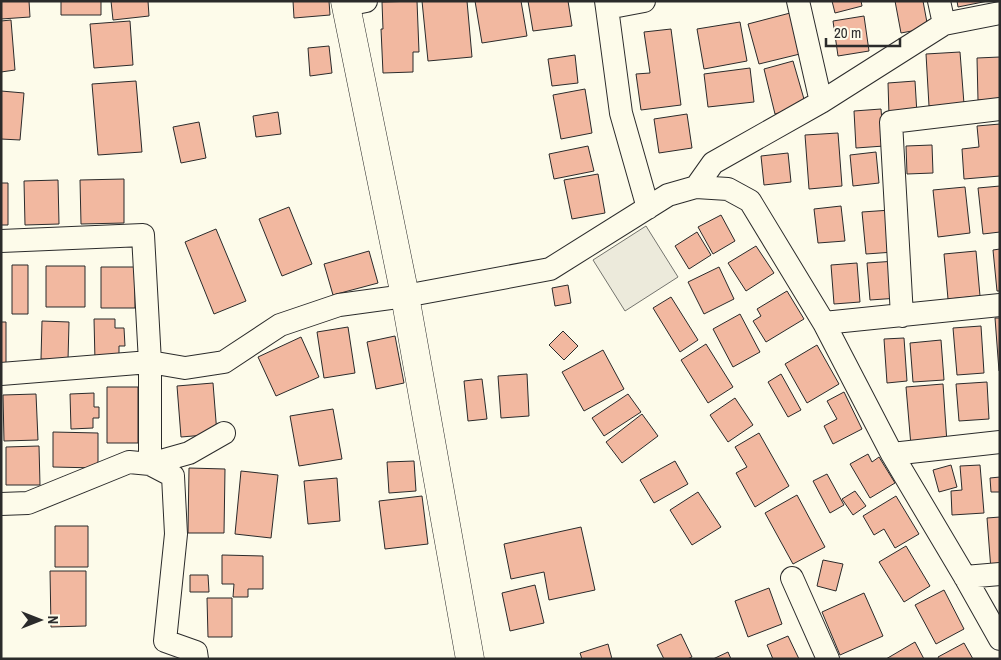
<svg xmlns="http://www.w3.org/2000/svg" width="1001" height="660" font-family="'Archivo Narrow',sans-serif">
  <rect width="100%" height="100%" fill="#fdfbea"/>
  <path fill="#eceadb" stroke="#74746e" d="M646,226L678,277L625,311L593,260Z"/>
  <path fill="#f2b8a0" stroke="#2b2b2b" d="M1,1H29L30,17L1,19Z
    M61,1H101V15H61Z
    M111,1H148L149,16L113,20Z
    M293,1H329L330,15L294,18Z
    M417,1L419,52H413V72L383,73L381,29H383L382,2Z
    M422,1H467L472,57L428,61Z
    M475,1H521L527,36L482,43Z
    M528,1H568L572,26L533,31Z
    M832,1H861L862,6L835,13Z
    M895,1H923L928,28L901,33Z
    M957,1H988L958,7Z
    M794,12L804,53L759,64L748,24Z
    M864,16L869,51L838,56L833,21Z
    M11,20L15,70L1,72V21Z
    M130,21L133,65L94,68L90,24Z
    M740,22L747,61L704,69L697,29Z
    M671,29L681,105L641,110L636,74L650,73L644,32Z
    M329,46L332,73L310,76L308,48Z
    M960,52L964,104L929,106L926,54Z
    M575,55L578,83L552,86L548,59Z
    M1000,57V100H978L977,58Z
    M793,61L806,106L775,114L764,69Z
    M750,68L754,102L708,107L704,74Z
    M136,81L142,152L98,155L92,84Z
    M915,81L917,114L889,115L888,83Z
    M585,89L592,133L561,139L553,95Z
    M1,91L24,93L20,140L1,139Z
    M881,109L884,146L856,148L854,111Z
    M278,112L281,134L256,137L253,116Z
    M687,114L692,148L659,153L654,119Z
    M199,122L206,158L181,163L173,127Z
    M1000,124V176L964,179L962,149L979,147L977,126Z
    M838,133L842,186L809,189L805,135Z
    M932,145L933,173L907,174L906,146Z
    M588,146L594,171L554,179L549,154Z
    M876,152L879,183L853,186L850,155Z
    M788,153L791,182L764,185L761,156Z
    M598,174L605,213L572,219L564,180Z
    M124,179V223L81,224L80,180Z
    M58,180L59,224L25,225L24,181Z
    M1,183H8V225H1Z
    M1000,186V232L983,234L978,188Z
    M965,187L970,233L938,237L933,190Z
    M841,206L845,241L818,243L814,209Z
    M289,207L312,264L282,276L259,219Z
    M891,210L894,252L866,254L862,212Z
    M721,215L735,241L713,254L698,227Z
    M216,229L246,301L214,314L185,242Z
    M697,232L711,255L689,269L675,246Z
    M756,246L774,273L746,291L728,263Z
    M1000,249V291H997L993,250Z
    M369,251L378,283L333,295L324,264Z
    M976,251L980,296L948,299L944,254Z
    M896,261L899,298L870,300L867,263Z
    M857,263L860,302L834,304L831,265Z
    M12,265H28V314H12Z
    M46,266H85V307H46Z
    M101,267H135V308H101Z
    M719,267L734,299L704,314L688,282Z
    M568,285L571,303L555,306L552,288Z
    M787,291L804,319L766,342L753,321L761,316L757,309Z
    M671,297L698,340L680,352L653,308Z
    M740,314L760,352L733,367L713,329Z
    M995,318H1000V371H999Z
    M94,319H115V328H124L125,346H119V361H95Z
    M42,321L69,322L68,360L41,359Z
    M1,322H6V366H1Z
    M981,326L984,373L957,375L953,328Z
    M348,327L355,373L324,378L317,332Z
    M563,331L578,346L564,360L549,345Z
    M395,336L404,383L376,389L367,342Z
    M301,337L319,377L276,396L258,357Z
    M904,338L907,381L887,383L884,339Z
    M941,340L944,380L913,382L910,343Z
    M706,344L733,387L708,403L681,360Z
    M817,345L839,384L807,403L785,364Z
    M603,350L624,389L584,411L562,372Z
    M527,374L529,416L501,418L498,376Z
    M781,374L801,410L788,417L768,382Z
    M482,379L487,419L468,421L464,381Z
    M987,382L989,419L959,421L956,384Z
    M213,383L217,434L181,437L177,386Z
    M943,384L947,443L911,446L906,387Z
    M107,387H138V443H107Z
    M844,392L862,429L833,444L824,426L837,419L827,401Z
    M94,393V407H99V418H93V428L71,429L70,394Z
    M36,394L38,440L4,441L3,395Z
    M628,394L641,412L604,436L592,418Z
    M735,398L753,425L728,442L710,415Z
    M333,409L342,459L299,466L290,416Z
    M642,414L658,436L622,463L606,442Z
    M53,432L98,433V468L53,467Z
    M759,433L789,486L755,507L736,473L747,467L735,447Z
    M39,446L40,485H6V447Z
    M868,454L872,462L879,457L895,483L870,498L850,464Z
    M414,461L416,491L389,493L387,462Z
    M675,461L688,484L654,503L640,480Z
    M951,465L957,487L939,492L933,470Z
    M980,465L984,513L952,515L951,491L962,490L960,466Z
    M189,468L225,469L224,533H188Z
    M241,471L278,475L271,538L235,534Z
    M827,474L844,505L830,513L813,481Z
    M1000,477V492H991L990,478Z
    M337,478L340,521L308,524L304,481Z
    M855,491L866,506L853,515L842,499Z
    M698,492L721,527L692,545L670,510Z
    M797,495L825,547L793,564L765,513Z
    M422,496L428,544L385,549L379,501Z
    M896,496L919,534L895,548L884,529L874,535L863,516Z
    M1000,517V569L991,570L987,518Z
    M55,526H88V567H55Z
    M581,527L595,590L549,600L544,572L511,579L504,544Z
    M906,546L930,586L904,602L879,562Z
    M222,555L263,556V589H248V597H233L234,584H222Z
    M823,560L843,564L836,591L817,586Z
    M50,571H86V626L51,627Z
    M190,575H208L209,592H190Z
    M535,585L544,623L510,631L502,593Z
    M769,588L782,624L748,637L735,601Z
    M944,590L964,629L936,644L915,605Z
    M864,593L883,636L840,655L822,612Z
    M207,598H232V637H208Z
    M681,634L692,657L687,659H664L657,645Z
    M788,636L799,659H773L767,645Z
    M915,642L924,659H886Z
    M964,643L973,659H939L938,657Z
    M608,644L612,659H582L580,653Z
    M728,652L731,659H713Z"/>
  <g fill="none" stroke-linecap="round" stroke-linejoin="round">
    <defs>
      <path id="street" d="M606,1L607,8L644,1
        M798,1L821,102
        M939,1L944,24
        M346,5L366,1
        M607,8L621,113L648,208
        M696,187L713,163L821,102L944,24L1000,13
        M1,241L143,235L150,362V464
        M902,316L891,122L1000,109
        M824,323L1000,305
        M1,374L150,362L185,368L224,362L280,325L339,305L405,296L550,269L668,195L696,187L728,189L750,201L824,323L892,454L965,577L1000,639
        M892,454L1000,442
        M150,464L173,476L176,534L165,641L196,652L197,659
        M1,504L28,503L129,462L150,464L189,453L224,433
        M965,577L1000,574
        M792,578L828,659"/>
      <path id="secondary" d="M345,1L405,296L470,659"/>
    </defs>
    <use href="#street" stroke="#2b2b2b" stroke-width="24"/>
    <use href="#secondary" stroke="#2b2b2b" stroke-width="29"/>
    <use href="#street" stroke="#fdfbea" stroke-width="22"/>
    <use href="#secondary" stroke="#fdfbea" stroke-width="28"/>
  </g>
  <rect width="1001" height="660" fill="none" stroke="#2b2b2b" stroke-width="5"/>
  <g transform="translate(40 620) rotate(90)" stroke="#fdfbea" stroke-width="4" paint-order="stroke">
  <path d="M0-4L9 19L0 12L-9 19Z" fill="#2b2b2b"/>
  <text y="-8" font-size="14" font-weight="bold" text-anchor="middle" fill="#2b2b2b">N</text>
  </g>
  <path d="M826 38v8h74v-8" fill="none" stroke="#2b2b2b" stroke-width="2.5"/>
  <text x="834" y="38" font-size="15" fill="#2b2b2b" stroke="#fdfbea" stroke-width="4" paint-order="stroke">20 m</text>
</svg>
